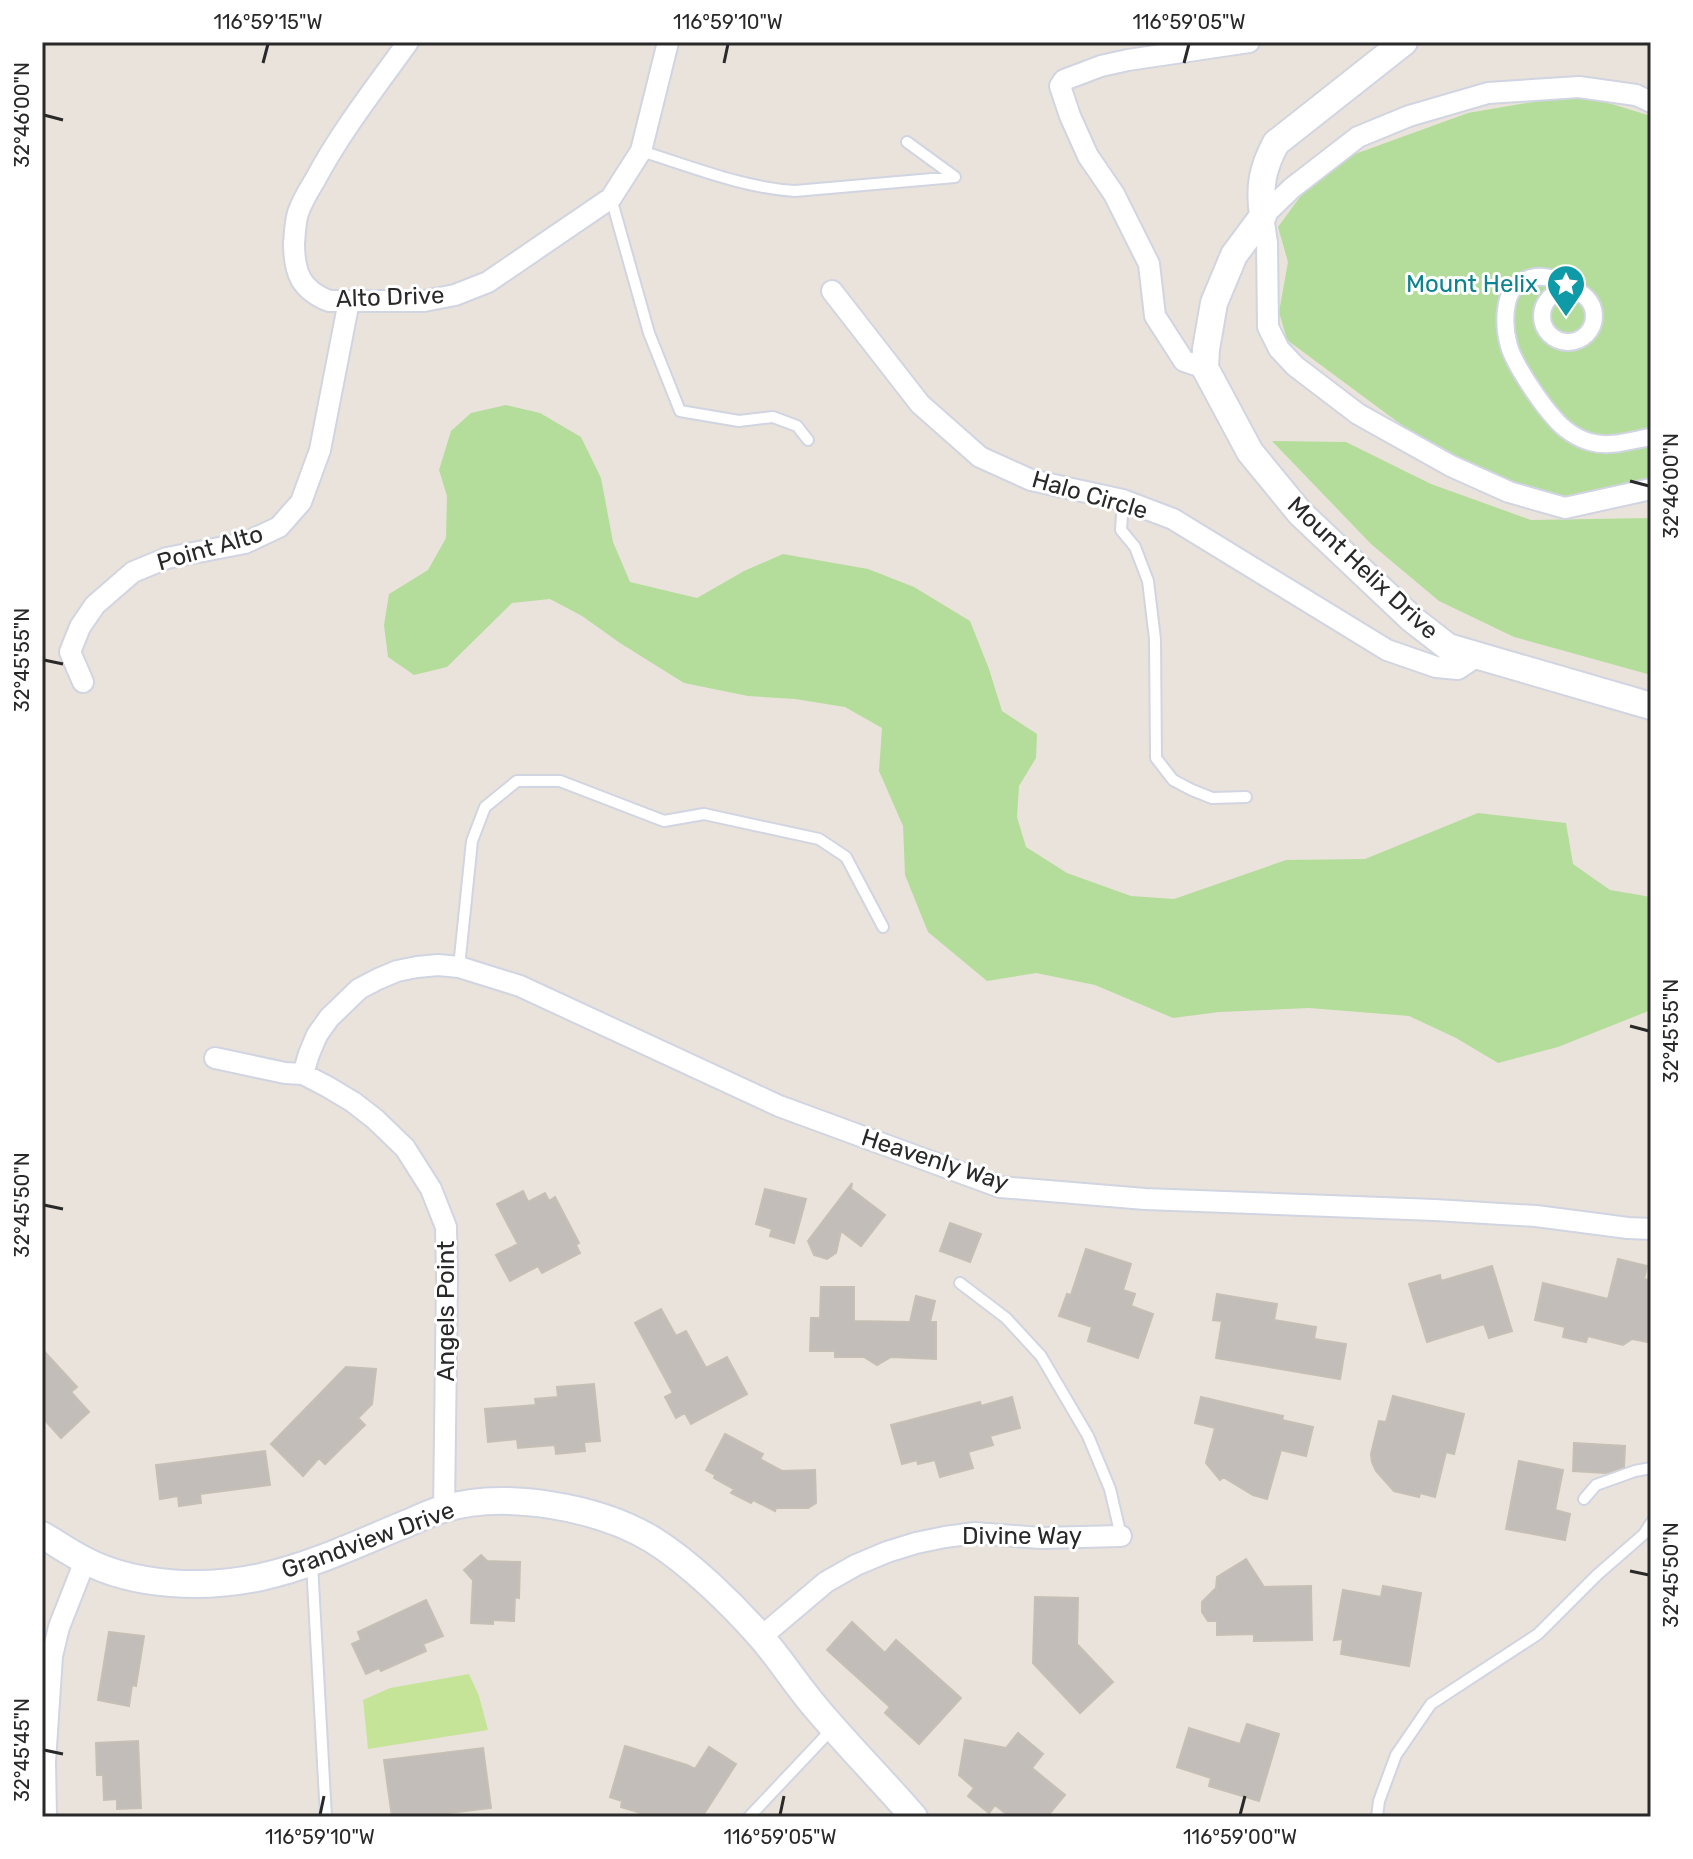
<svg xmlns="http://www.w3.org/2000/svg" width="1693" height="1859" font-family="Rubik,sans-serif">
  <rect width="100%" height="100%" fill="#eae3db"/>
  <path fill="#b4dd9b" d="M1579,94L1651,116V482L1560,497L1492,476L1422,440L1287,340L1279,312L1288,262L1278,227L1311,182L1355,154L1468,113Z
    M506,405L540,413L581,437L601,478L613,542L630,582L697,598L744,571L783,554L868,569L914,587L970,621L989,669L1002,711L1037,734L1036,758L1019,786L1017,817L1026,847L1067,873L1131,896L1174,899L1286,860L1365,859L1478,813L1566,823L1573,864L1610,890L1651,897V1010L1558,1047L1498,1063L1456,1038L1409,1016L1309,1008L1219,1012L1173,1018L1095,985L1036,973L987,981L928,932L905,875L903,826L879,771L882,728L845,707L795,699L748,696L684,683L620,643L582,616L550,599L512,603L447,667L414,675L388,657L384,625L389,594L428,570L446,538L447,496L439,470L451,431L471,413Z
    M1272,441L1346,442L1431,484L1531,520L1651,518V675L1514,637L1439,601L1371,544Z"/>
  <path fill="#c6e498" d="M469,1674L479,1696L488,1730L368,1749L363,1700L390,1688Z"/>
  <path fill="#c2bdb8" stroke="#c5bfb5" stroke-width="2" d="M852,1183L851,1189L885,1215L861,1246L841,1231L836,1253L827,1259L814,1255L808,1241Z
    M765,1189L806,1199L794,1243L770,1236L772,1229L756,1224Z
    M523,1191L528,1202L545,1193L549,1201L555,1197L579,1243L576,1245L580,1253L542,1273L538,1266L510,1281L496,1255L518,1244L497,1204Z
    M950,1223L981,1234L970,1262L940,1251Z
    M1086,1249L1131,1264L1123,1290L1135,1294L1131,1306L1153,1314L1138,1358L1088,1341L1092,1327L1059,1316L1067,1294L1071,1295Z
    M1618,1259L1647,1266L1644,1279L1651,1280V1329L1648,1342L1632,1339L1623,1345L1588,1336L1586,1342L1563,1337L1565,1327L1535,1320L1543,1283L1608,1299Z
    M1492,1266L1512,1331L1489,1338L1484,1324L1427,1342L1409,1284L1440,1275L1441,1281Z
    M821,1287H854V1321L910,1322L916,1296L935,1301L930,1322H936V1359L891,1357L877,1365L864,1357H835V1351H810L811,1318H820Z
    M1217,1294L1277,1304L1274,1320L1316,1327L1314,1339L1346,1344L1340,1379L1216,1358L1222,1321L1213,1320Z
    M661,1309L676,1336L686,1331L706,1368L727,1357L747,1394L691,1424L685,1413L676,1418L665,1397L673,1393L635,1323Z
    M42,1349L77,1387L71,1392L89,1412L61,1438L42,1417Z
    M346,1367L376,1369L372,1404L358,1418L365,1425L325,1464L319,1458L303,1476L271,1444Z
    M594,1384L600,1441L584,1442L585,1451L556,1454L555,1445L518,1448L517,1439L488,1442L485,1409L536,1405L535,1399L558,1397L557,1387Z
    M1393,1396L1464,1414L1454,1454L1446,1452L1435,1497L1420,1493L1419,1497L1394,1491L1376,1471L1372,1462L1371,1454L1379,1421L1386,1422Z
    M1012,1397L1020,1428L990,1436L993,1445L968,1452L973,1468L940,1477L935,1460L918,1464L917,1460L902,1464L891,1425L980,1402L981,1406Z
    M1201,1397L1283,1416L1282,1420L1313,1427L1306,1456L1281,1450L1267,1499L1253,1495L1223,1477L1220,1480L1206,1463L1215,1428L1195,1423Z
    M725,1434L763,1454L760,1459L782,1471L815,1470L816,1503L808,1508H776L775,1511L753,1500L751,1503L731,1493L734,1489L714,1478L715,1475L706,1470Z
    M1574,1443L1625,1446L1624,1467L1606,1473L1573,1471Z
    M265,1451L270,1485L200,1494L201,1503L179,1506L178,1496L160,1499L156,1465Z
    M1519,1461L1563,1470L1555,1510L1570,1514L1565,1540L1506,1529Z
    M481,1555L487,1561L520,1562L519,1598L515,1597L514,1621L493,1620V1624L471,1623L473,1580L464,1570Z
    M1246,1559L1264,1587L1311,1586L1312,1640L1254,1641V1634L1217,1635V1621H1208L1202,1612V1602L1216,1588L1217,1577Z
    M1383,1586L1421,1593L1409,1666L1341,1654L1343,1639L1334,1640L1343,1590L1381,1597Z
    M1035,1597L1078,1598L1077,1644L1113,1682L1080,1713L1033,1663Z
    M426,1600L443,1636L423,1644L426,1651L381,1671L379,1668L366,1674L352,1644L361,1640L358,1632Z
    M852,1622L885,1653L896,1640L961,1698L919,1744L885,1713L890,1707L827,1650Z
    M109,1632L144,1636L136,1686L132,1685L129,1706L98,1700Z
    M1247,1724L1279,1734L1259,1801L1209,1786L1211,1778L1177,1767L1189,1728L1240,1744Z
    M1018,1733L1043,1754L1032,1768L1065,1795L1047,1817H1010L995,1805L989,1813L968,1796L974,1788L959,1775L965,1740L1006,1748Z
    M138,1741L141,1808L117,1809V1799L104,1800L103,1775H97L96,1743Z
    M625,1746L687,1765L695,1769L709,1747L736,1764L702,1817H654L621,1807L622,1801L610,1797Z
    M483,1748L491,1808L416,1817H392L384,1760Z"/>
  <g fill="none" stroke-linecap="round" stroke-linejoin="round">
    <defs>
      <path id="service" d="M641,151C690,166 743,188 795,191L955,177L907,142
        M611,198L649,333L680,411L739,421L773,417L797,426L808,440
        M1123,500L1121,530L1135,547L1148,581L1155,639L1156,758L1173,780L1192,790L1212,798L1246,797
        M459,967L472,841L485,807L517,781H560L664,821L704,814L819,839L846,857L883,927
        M960,1283L1006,1318L1041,1356L1088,1436L1110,1489L1121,1536
        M1584,1499L1596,1485L1635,1471L1651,1468
        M312,1564L326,1817
        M749,1817L833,1728
        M1377,1817L1379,1801L1396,1755L1431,1704L1538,1634L1597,1575L1644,1534L1651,1523"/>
      <path id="pedestrian" d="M1542 316a26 26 0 1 1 52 0a26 26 0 1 1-52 0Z
        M1576,291C1564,281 1547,274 1531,278C1517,282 1510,290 1507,303C1504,318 1505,332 1509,346C1514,364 1541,404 1555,419C1563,429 1578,439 1590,442C1610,448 1632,440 1651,437"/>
      <path id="minor" d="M408,42C376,87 341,131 315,180C309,190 302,201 298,213C295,223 295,233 294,243C294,273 301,290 329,301H424L455,295L488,282L611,198L641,151L668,42
        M1651,102L1636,95L1579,87L1488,93L1409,116L1358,137L1292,188L1263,216L1267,243L1268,327L1279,349L1295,366L1358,414L1451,466L1509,492L1565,508L1651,489
        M832,291L920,404L980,457L1031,480L1123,500L1173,519L1387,650L1436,667L1458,669L1479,655
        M1205,368L1184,361L1155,316L1149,264L1114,194L1088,156L1070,116L1060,86L1064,80L1101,66L1128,60L1249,42
        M83,682L70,652L80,627L95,605L133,572L167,558L245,543L279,527L301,502L320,450L349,301
        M215,1058L285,1073L303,1074L328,1087L353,1102L375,1119L405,1148L431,1189L446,1227L447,1277L444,1509
        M303,1074L309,1054L317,1035L329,1018L359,989L378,979L397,971L417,967L438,965L459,967L520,986L779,1106L1000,1187L1145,1199L1435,1210L1536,1216L1628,1228L1651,1229
        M761,1637L826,1582L856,1565L887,1552L916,1543L945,1537L975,1533L1041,1538L1121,1536
        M46,1817L45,1762L52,1656L59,1627L85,1561"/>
      <path id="tertiary" d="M1404,42L1276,143C1262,169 1259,187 1263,216L1234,255L1214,303L1206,349L1205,368L1250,452L1300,513L1412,619L1448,647L1651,706
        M42,1535C56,1543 69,1552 84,1560C136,1587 205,1589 261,1577C311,1566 357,1544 403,1525C416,1520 429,1513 443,1509C504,1490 599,1507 653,1540C690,1563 732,1604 761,1637C781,1660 797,1686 817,1709C848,1746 882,1780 914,1817"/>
    </defs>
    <use href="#service" stroke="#d1d4e1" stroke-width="14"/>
    <use href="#pedestrian" stroke="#d1d4e1" stroke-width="20"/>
    <use href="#minor" stroke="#d1d4e1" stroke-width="24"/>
    <use href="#tertiary" stroke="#d1d4e1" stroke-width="30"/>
    <use href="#service" stroke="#fff" stroke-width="10"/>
    <use href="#pedestrian" stroke="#fff" stroke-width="16"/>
    <use href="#minor" stroke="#fff" stroke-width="20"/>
    <use href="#tertiary" stroke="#fff" stroke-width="26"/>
  </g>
  <path fill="none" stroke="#292929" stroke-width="3" d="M263,63L268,44M724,63L728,44M1184,63L1189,44M44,115L63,120M1630,481L1649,486M44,660L63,664M1630,1026L1649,1031M44,1205L63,1209M1630,1571L1649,1575M44,1750L63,1754M320,1815L324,1796M780,1815L784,1796M1240,1815L1245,1796"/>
  <defs>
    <symbol id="sight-pin" viewBox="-11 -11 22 30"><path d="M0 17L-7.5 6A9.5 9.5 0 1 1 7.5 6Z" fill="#0f9aa8" stroke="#fff"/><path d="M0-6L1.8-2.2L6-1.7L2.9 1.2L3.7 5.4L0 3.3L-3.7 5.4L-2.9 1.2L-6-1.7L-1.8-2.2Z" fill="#fff"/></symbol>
  </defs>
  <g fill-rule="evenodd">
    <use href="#sight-pin" x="1544" y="262" width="44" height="60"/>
  </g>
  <g text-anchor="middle" stroke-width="6" stroke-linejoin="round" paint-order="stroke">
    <g font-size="24" fill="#0d838f" stroke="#fff" text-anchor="end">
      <text x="1538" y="292">Mount Helix</text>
    </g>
    <g font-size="24" fill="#292929" stroke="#fff">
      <text transform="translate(390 297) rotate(-2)" y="8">Alto Drive</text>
      <text transform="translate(1090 495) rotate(16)" y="8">Halo Circle</text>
      <text transform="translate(210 548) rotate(-16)" y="8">Point Alto</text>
      <text transform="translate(1363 568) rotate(43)" y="8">Mount Helix Drive</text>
      <text transform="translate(935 1160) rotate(18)" y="8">Heavenly Way</text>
      <text transform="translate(446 1311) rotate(-90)" y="8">Angels Point</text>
      <text x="1022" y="1544">Divine Way</text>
      <text transform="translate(368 1540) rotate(-20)" y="8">Grandview Drive</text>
    </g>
  </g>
  <rect width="1693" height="1859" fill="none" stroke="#ffffff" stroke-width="88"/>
  <rect x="44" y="44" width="1605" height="1771" fill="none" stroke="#292929" stroke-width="3"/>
  <g font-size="20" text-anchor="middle" fill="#292929">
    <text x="268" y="29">116°59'15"W</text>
    <text x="728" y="29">116°59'10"W</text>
    <text x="1189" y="29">116°59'05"W</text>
    <text transform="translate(22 115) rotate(-90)" y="7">32°46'00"N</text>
    <text transform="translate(1671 486) rotate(-90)" y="7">32°46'00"N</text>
    <text transform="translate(22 660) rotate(-90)" y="7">32°45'55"N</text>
    <text transform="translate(1671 1031) rotate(-90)" y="7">32°45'55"N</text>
    <text transform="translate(22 1205) rotate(-90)" y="7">32°45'50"N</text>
    <text transform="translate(1671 1575) rotate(-90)" y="7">32°45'50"N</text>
    <text transform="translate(22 1750) rotate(-90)" y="7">32°45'45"N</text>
    <text x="320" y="1844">116°59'10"W</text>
    <text x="780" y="1844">116°59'05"W</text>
    <text x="1240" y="1844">116°59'00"W</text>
  </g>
</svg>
